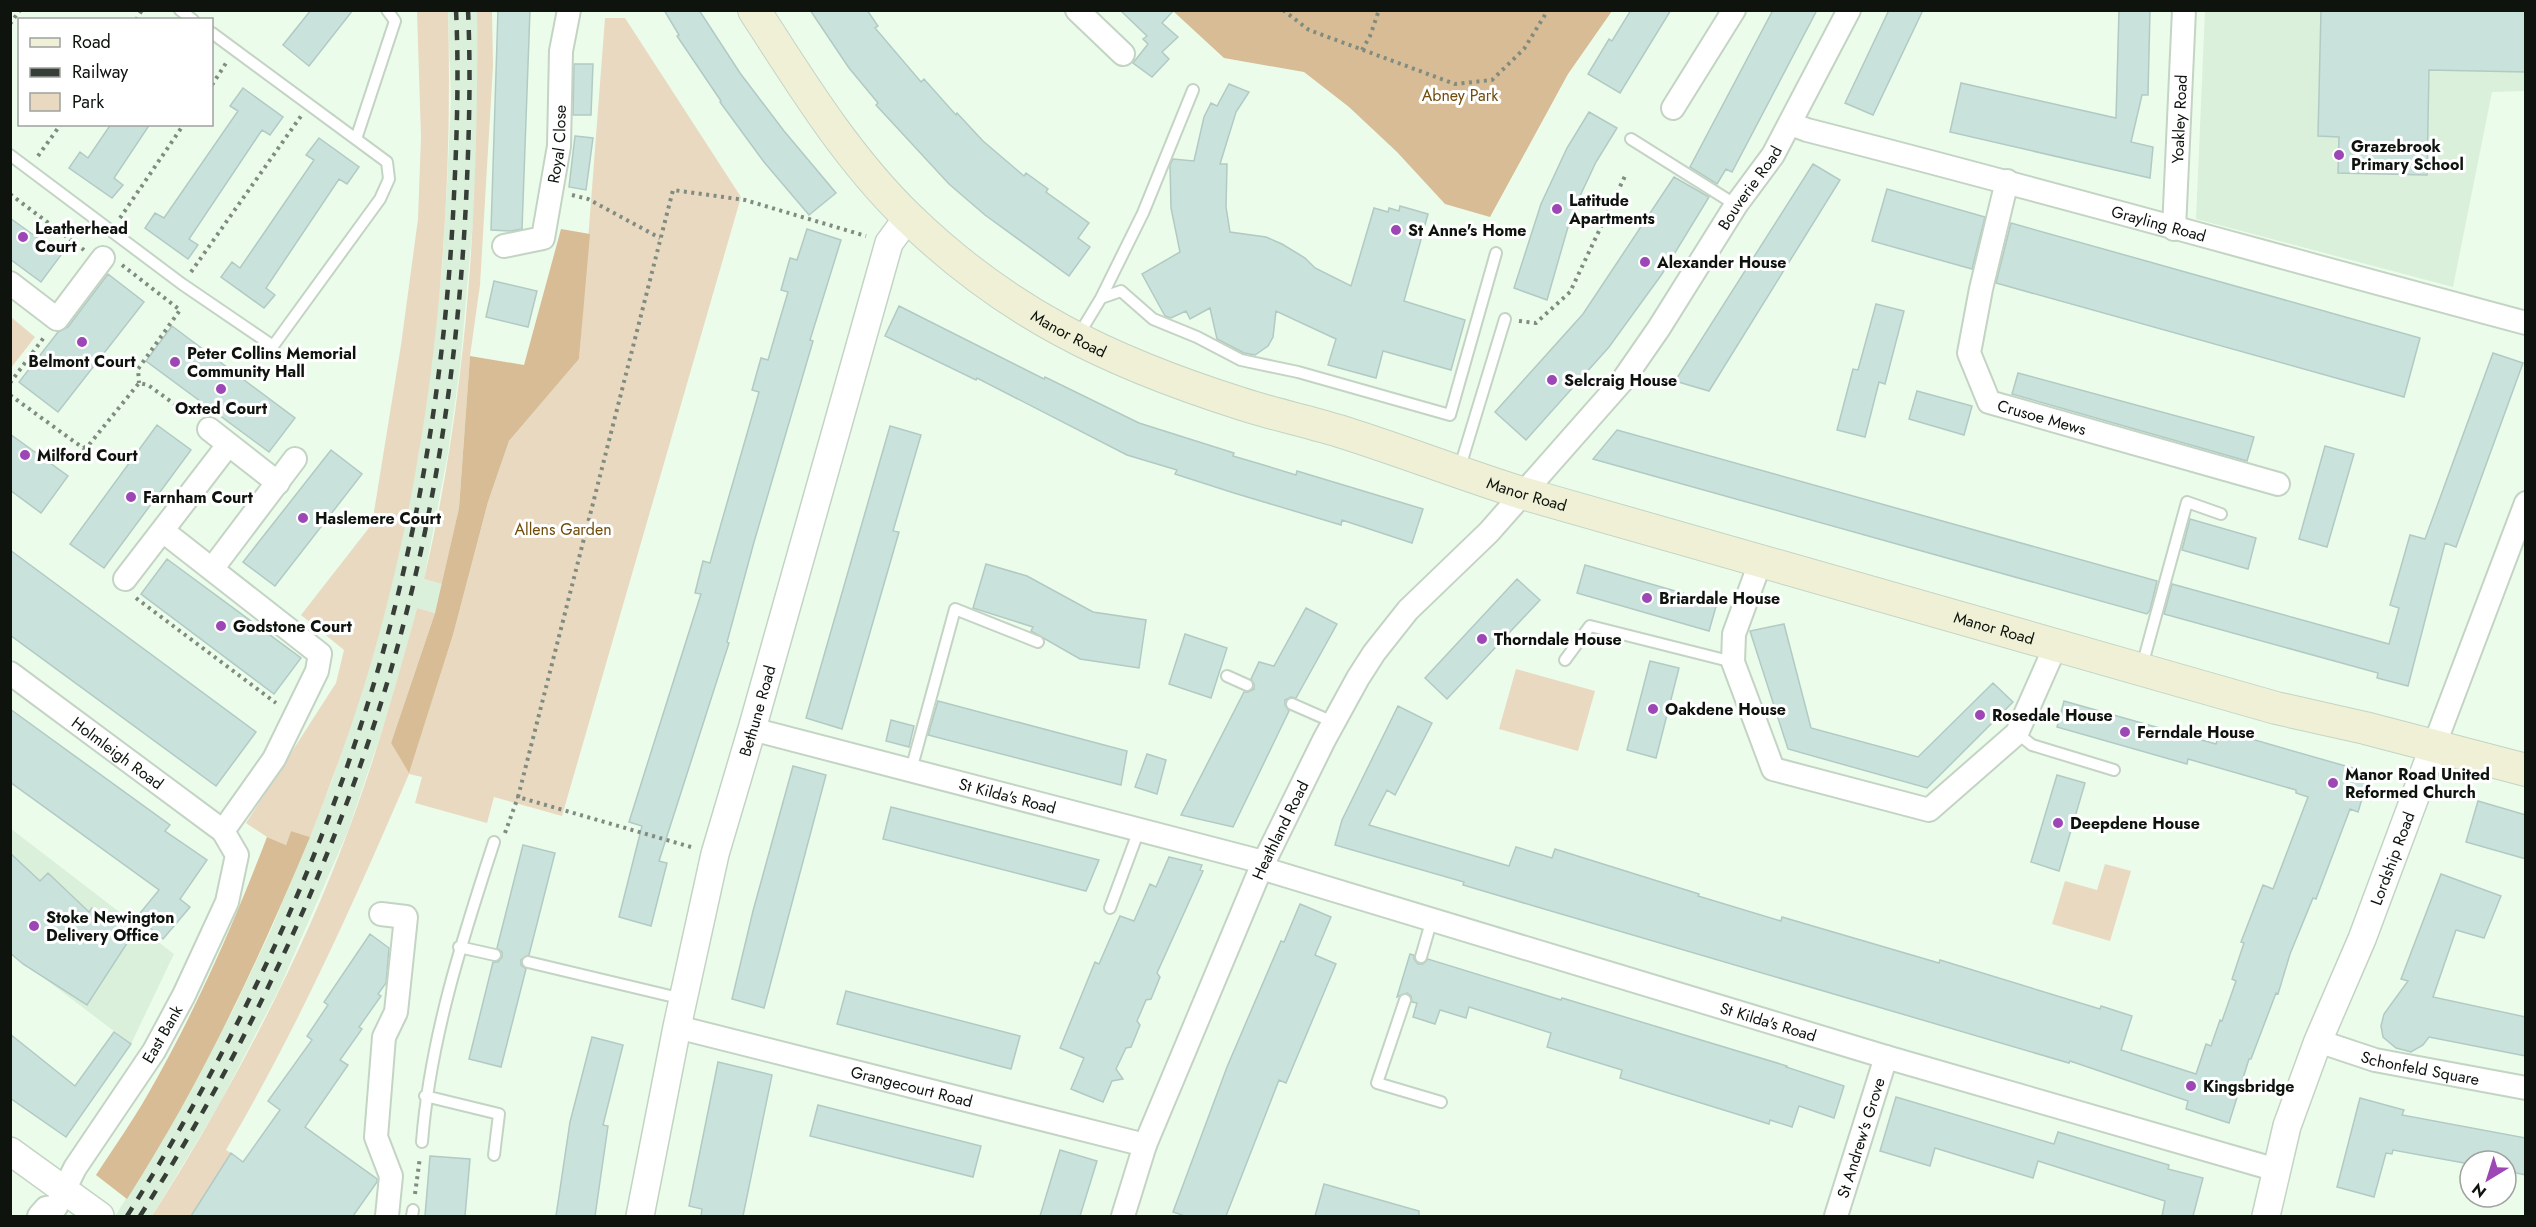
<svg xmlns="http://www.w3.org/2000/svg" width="2536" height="1227" font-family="Jost,sans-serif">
  <rect width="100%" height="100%" fill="#ebfceb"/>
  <path fill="#daf0da" d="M448,11H477L478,95L476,187L460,367L448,453L424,579L442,584L435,613L417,608L393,698L348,831L279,989L219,1105L152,1216H115L164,1138L233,1010L271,930L332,781L374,653L400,548L419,453L431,366L442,270L447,187L451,99Z
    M2205,11H2525V91L2492,92L2453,287L2196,219Z
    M10,828L174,954L131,1044L11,953Z"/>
  <path fill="#e9d9c1" d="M417,11H448C454,226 433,445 374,653C356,715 334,776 310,837L291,831L286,845L267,837L246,823L336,683L344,650L301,615L372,524L401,345L418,219L421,137Z
    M477,11H492L493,66L480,285L470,356L459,508L442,584L424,579C468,394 479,201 477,11Z
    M605,18H625L741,197L562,816L494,797L487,823L415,803L422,777L409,774C354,903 297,1029 226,1150L231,1153L191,1216H152C228,1097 300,961 349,829C376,756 397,683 417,608L435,613L391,743L409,772L453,635L488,502L509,441L579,359Z
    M11,317L35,337L11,368H10Z
    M1516,669L1595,691L1578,751L1499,729Z
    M2105,864L2131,871L2110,941L2052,924L2065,881L2097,890Z"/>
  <path fill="#d7bc96" d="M1173,11H1612L1568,74L1490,217L1445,204L1397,152L1349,107L1304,72L1224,58Z
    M561,229L590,234L579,359L509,441L488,502L453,635L409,773L391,743L435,613L459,508L470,356L524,365Z
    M291,831L310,837C258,962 200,1085 127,1199L96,1175C113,1149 132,1122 148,1094C195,1012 233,926 267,837L286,845Z"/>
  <path fill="#c9e2dc" stroke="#b2cac4" stroke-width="1.5" d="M311,10H353L309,66L283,45Z
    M498,10H530L522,229L511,231L491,230Z
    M664,10H699L740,73L784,131L836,193L809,215L764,162L720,102L721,101L677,36L679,35Z
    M810,10H867L878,26L875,28L921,82L924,79L956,115L957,113L983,141L1024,176L1026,173L1048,189L1046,192L1089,223L1078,238L1090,247L1069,276L985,215L949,184L876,105L878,103L849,68Z
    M1120,10H1174L1162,23L1178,37L1162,52L1169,59L1152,77L1133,63L1148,44L1143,39L1147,36Z
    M1631,10H1671L1620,93L1588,74L1609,39L1612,41Z
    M1773,10H1817L1732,172L1726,169L1717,184L1690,167Z
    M1889,10H1923L1873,115L1845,103Z
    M2119,10H2150L2148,95H2142L2131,142L2153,147L2150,178L1950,132L1961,83L2116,118Z
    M2321,10H2526V72L2429,70L2427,175L2338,173L2339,137L2318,136Z
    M574,64H593L591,115H573Z
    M1229,84L1249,92L1236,112L1220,164H1227L1226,207L1230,232L1266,237L1282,244L1305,258L1315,268L1351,286L1374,208L1388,212L1389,208L1399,211L1400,206L1428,214L1404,301L1465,320L1451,370L1383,351L1376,378L1328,365L1336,339L1276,311L1273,337L1268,346L1255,355L1244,353L1217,339L1210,308L1190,319L1186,311L1171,318L1165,316L1142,274L1180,252L1171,208L1170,165L1173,159L1194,161L1204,117L1211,103L1217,106Z
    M243,88L283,117L270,135L262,130L189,239L198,245L188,259L145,228L155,213L164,218L238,111L230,106Z
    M1589,112L1617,128L1596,162L1572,213L1547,300L1514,288L1541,204L1567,148Z
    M111,124H150L114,178L123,185L112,198L69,168L80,152L88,158Z
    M575,136L593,138L586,190L569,187Z
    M319,138L359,167L347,184L339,179L266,288L275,295L264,308L221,277L232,262L240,268L314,160L306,155Z
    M1813,164L1840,180L1709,391L1675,381Z
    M1674,177L1709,197L1662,274L1609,347L1526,440L1495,412L1583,314Z
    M1887,189L1985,217L1972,269L1872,241Z
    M10,218L61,255L41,282L10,259Z
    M2011,223L2420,338L2404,397L1996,283Z
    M807,229L841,240L810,340L813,341L754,542L727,642L729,643L659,861L667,863L651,926L619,917L642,826L629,822L701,594L695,593L703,561L710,563L721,524L759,392L752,390L761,358L768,360L779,322L788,292L781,290L790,258L797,260Z
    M108,274L144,302L58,412L19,382L58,332L68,327Z
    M494,281L537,291L528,327L486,317Z
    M1876,304L1904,311L1885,384L1879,382L1865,437L1837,430L1853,369L1858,370Z
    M899,306L1044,379L1045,377L1139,423L1234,453L1233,456L1267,466L1296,475L1297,471L1423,509L1412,543L1342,520L1341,525L1234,493L1175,474L1177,470L1127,455L977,378L976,380L885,336Z
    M172,326L295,418L269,452L146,361Z
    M2493,353L2523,363L2456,547L2445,543L2408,686L2377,678L2378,673L2164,614L2172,584L2389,644L2399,608L2390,605L2410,535L2425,539Z
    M2018,373L2254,437L2247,461L2012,394Z
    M1917,391L1972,406L1964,435L1909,419Z
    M157,425L191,450L104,568L70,544Z
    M890,426L921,435L893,531L899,532L842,729L806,718Z
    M1617,430L2157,581L2150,610L2147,614L1593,459Z
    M10,434L68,476L41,513L10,490Z
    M2325,446L2354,454L2327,547L2299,539Z
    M331,450L362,474L275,586L243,562Z
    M2190,519L2256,538L2248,569L2182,550Z
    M10,550L256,732L216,786L10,635Z
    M167,559L301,658L274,694L141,594Z
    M986,564L1027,576L1093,612L1146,620L1139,668L1080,659L1031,631L1033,627L973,608Z
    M1585,565L1717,603L1709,631L1577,593Z
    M1517,579L1540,600L1447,699L1425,678Z
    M1306,608L1337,624L1296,698L1291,697L1285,700V705L1289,711L1233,827L1181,815L1244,692H1248L1254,689V684L1251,679L1259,662L1274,666Z
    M1784,624L1811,728L1918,757L1993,683L2013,702L1927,788L1788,749L1750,631Z
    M1185,634L1227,648L1211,698L1169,684Z
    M1650,661L1679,668L1656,758L1627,750Z
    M938,701L1127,751L1121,785L928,735Z
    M2064,701L2216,744L2220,730L2370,773L2358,812L2350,809L2316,899L2313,898L2290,954L2278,994L2276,993L2251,1059H2249L2229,1123L2186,1109L2188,1101L2070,1061L2069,1063L1534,906L1463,885L1464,882L1335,845L1342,820L1398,706L1432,723L1395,795L1387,790L1369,825L1509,866L1516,847L1552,858L1555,849L1699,894L1698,896L1781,921L1782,917L1939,963L1940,960L2100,1009L2101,1006L2132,1016L2121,1050L2196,1074L2206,1044L2211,1046L2220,1020L2222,1021L2236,981L2232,979L2244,943L2241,942L2263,885L2273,889L2308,797L2296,793V790L2188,759L2187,764L2057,727Z
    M10,709L170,825L165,831L207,860L180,899L190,907L163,939L137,917L159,890L10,782Z
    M891,720L914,726L909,747L886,741Z
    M1147,754L1166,760L1157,794L1135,787Z
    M793,766L826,775L764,1008L732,999L753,911Z
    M2057,775L2085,783L2059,871L2031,862Z
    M2478,801L2526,815V859L2466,842Z
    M891,807L1099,860L1086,891L883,839Z
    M523,845L555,853L529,955L521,960V965L526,969L501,1067L469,1059L493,962H498L502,957V952L497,948Z
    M10,853L40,881L48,873L89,912L92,908L133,934L87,1005L23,964L10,953Z
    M1169,857L1202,865L1200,870L1203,871L1157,973L1160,977L1151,999L1146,1000L1137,1021L1140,1025L1131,1047L1126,1048L1116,1069L1123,1079L1112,1081L1103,1102L1071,1089L1084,1058L1060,1048L1095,962L1099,964L1120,916L1134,921L1150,884L1156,887Z
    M2441,874L2501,896L2484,938L2456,930L2433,997L2526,1017V1056L2429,1037L2423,1045L2411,1052L2396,1048L2383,1037L2381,1026L2384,1014L2408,981L2401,979Z
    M1300,904L1331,917L1315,955L1336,964L1286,1083L1279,1080L1226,1216H1185L1173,1212L1227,1067L1281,941L1284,942Z
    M370,934L389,948L386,983L378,994L381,996L359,1027L362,1029L340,1060L348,1065L305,1127L377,1179V1182L353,1216H191L231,1153L243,1162L280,1110L268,1101L312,1040L307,1036L328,1005L324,1002Z
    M1410,954L1414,955V959L1418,964H1423L1428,959L1561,1000L1562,998L1787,1066L1786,1067L1844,1086L1834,1118L1799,1106L1792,1127L1770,1120L1769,1124L1620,1078L1622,1070L1547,1047L1551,1033L1469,1007L1466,1018L1440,1010L1435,1024L1413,1017L1417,1003L1412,1002L1411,996L1407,993L1397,997Z
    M846,991L1020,1036L1011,1069L837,1024Z
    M114,1032L131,1044L66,1137L10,1098V1034L75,1086Z
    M592,1037L623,1045L603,1125L608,1126L595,1216H556L570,1122Z
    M718,1062L772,1075L743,1216H701L702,1209L689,1206Z
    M1896,1097L2054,1144L2058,1132L2169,1165L2168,1169L2203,1178L2193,1216H2162L2165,1201L2038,1161L2033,1178L1935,1148L1930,1166L1880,1151Z
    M2360,1098L2404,1110L2402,1115L2526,1138V1175L2506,1171V1161H2470V1164L2393,1150L2392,1154L2386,1153L2374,1197L2337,1187Z
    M818,1105L981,1146L973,1177L810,1136Z
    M1060,1150L1097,1161L1080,1216H1040Z
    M430,1156L470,1159L465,1216H425Z
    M1324,1184L1419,1211V1216H1315Z"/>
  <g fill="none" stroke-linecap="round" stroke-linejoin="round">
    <defs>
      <path id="service" d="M180,10L193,20
        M356,139L395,21L387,10
        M1631,139L1736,205
        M10,155L182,284L273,346L380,199L389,179L387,162L212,33
        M1101,298L1143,213L1193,90
        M1078,336L1101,298L1121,291L1153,319L1197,337L1241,360L1298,372L1450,415L1496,253
        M1459,470L1505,319
        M1565,660L1590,626L1733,662
        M2142,666L2187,502L2221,514
        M1227,676L1247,685
        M1292,704L1333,722
        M2017,733L2032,745L2114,770
        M911,770L955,609L1038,642
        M1110,908L1139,830
        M459,947L495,955
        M1421,957L1432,919
        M528,962L683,999
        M1405,1000L1377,1083L1441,1102
        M425,1096L499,1114L494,1155
        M422,1142C430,1039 462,940 494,842
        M412,1216L413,1210"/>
      <g id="minor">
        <path d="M1077,10L1123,54"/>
        <path d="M1673,108L1734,10"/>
        <path id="s1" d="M1791,124L1807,130C2047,191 2286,259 2526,323"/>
        <path id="s2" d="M2007,181L1981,289L1969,353L1989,402L2278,484"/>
        <path id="s3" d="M2174,229L2184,10"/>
        <path id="s4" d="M504,246L543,238L559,146L561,51L569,10"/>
        <path d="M10,283L57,319L103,258"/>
        <path d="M209,429L278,483"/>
        <path d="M163,531L320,654L317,671L274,759L223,831"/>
        <path d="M1761,560L1734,634L1733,662L1773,769L1929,810L2017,733L2056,645"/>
        <path d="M212,569L295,459"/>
        <path d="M125,579L228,445"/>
        <path id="s5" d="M10,673L223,831L237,855L227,902L184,995L154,1051L75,1168L56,1207L46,1208L39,1216"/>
        <path id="s6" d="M752,729L1263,862"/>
        <path d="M2434,746L2526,503"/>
        <path id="s7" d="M1261,868L1886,1057L2277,1170"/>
        <path d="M381,914L406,917L396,1012L384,1037L376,1137L391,1176L387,1216"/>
        <path id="s8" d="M677,1027L1145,1145"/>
        <path id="s9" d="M2318,1041L2375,1060L2526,1088"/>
        <path id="s10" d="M1123,1216L1145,1145L1261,868L1324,740L1358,678L1374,653L1408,610L1489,532L1623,380L1659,328L1736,205L1773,155L1849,10"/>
        <path id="s11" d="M1836,1216L1886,1057"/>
      </g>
      <g id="tertiary">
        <path d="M10,1151L100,1216"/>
        <path id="s12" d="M640,1216L677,1027L715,854L752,729L889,243L908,217"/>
        <path id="s13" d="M2266,1216L2287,1126L2318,1041L2362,939L2434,746"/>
      </g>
      <g id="secondary">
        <path id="s14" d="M754,10C801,83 847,158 909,218C1007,313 1110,362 1239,403C1272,414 1306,421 1339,431C1400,450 1461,474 1522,493L2276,708L2365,728L2526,770"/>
      </g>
    </defs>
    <use href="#service" stroke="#c4d4c4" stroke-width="14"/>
    <use href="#minor" stroke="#c4d4c4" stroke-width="26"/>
    <use href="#tertiary" stroke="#c4d4c4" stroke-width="30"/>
    <use href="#secondary" stroke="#c4d4c4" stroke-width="34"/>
    <path stroke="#818c81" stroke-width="4" stroke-dasharray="3 4.5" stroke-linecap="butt" d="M1283,10L1309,30L1455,84L1492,80L1524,49L1548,10
      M136,20L142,10
      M10,24L20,10
      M1362,50L1370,36L1379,10
      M212,85L226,63
      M38,156L61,124
      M10,194L84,250
      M572,195L588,199L660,238
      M120,218L184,124
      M122,265L180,310L138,369L139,383
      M191,272L301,116
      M1519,321L1536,323L1570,292L1626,174
      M10,383L45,336
      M10,395L83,448L88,446L139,383L148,385L191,416
      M136,598L276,703
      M505,833L518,797
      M691,847L518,797L673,190L745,200L866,236
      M415,1194L420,1157"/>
    <use href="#service" stroke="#fff" stroke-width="10"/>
    <use href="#minor" stroke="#fff" stroke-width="22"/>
    <use href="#tertiary" stroke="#fff" stroke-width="27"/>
    <use href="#secondary" stroke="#eff0d5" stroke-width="32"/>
    <path stroke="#373e37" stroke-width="4.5" stroke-dasharray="10 10" stroke-linecap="butt" d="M127,1216C223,1065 305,899 360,728C416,557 446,375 454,195C457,134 459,72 456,10
      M140,1216C236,1066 315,903 371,734C428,563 457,381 466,202C469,138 471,74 468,10"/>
  </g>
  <g fill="#9c47b5" stroke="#fff" stroke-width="2">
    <circle cx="2339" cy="155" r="6"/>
    <circle cx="1557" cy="209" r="6"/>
    <circle cx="1396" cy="230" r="6"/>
    <circle cx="23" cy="237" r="6"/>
    <circle cx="1645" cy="262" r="6"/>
    <circle cx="82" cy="342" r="6"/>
    <circle cx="175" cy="362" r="6"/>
    <circle cx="1552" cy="380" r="6"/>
    <circle cx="221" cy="389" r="6"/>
    <circle cx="25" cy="455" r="6"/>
    <circle cx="131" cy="497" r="6"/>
    <circle cx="303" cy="518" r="6"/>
    <circle cx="1647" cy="598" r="6"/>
    <circle cx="221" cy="626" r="6"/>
    <circle cx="1482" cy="639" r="6"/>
    <circle cx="1653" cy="709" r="6"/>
    <circle cx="1980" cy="715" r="6"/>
    <circle cx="2125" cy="732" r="6"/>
    <circle cx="2333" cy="783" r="6"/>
    <circle cx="2058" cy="823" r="6"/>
    <circle cx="34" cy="926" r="6"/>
    <circle cx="2191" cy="1086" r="6"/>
  </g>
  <g text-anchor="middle" stroke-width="6" stroke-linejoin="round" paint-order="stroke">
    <g font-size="16" fill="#6f4c0a" stroke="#fff">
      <text x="1460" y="101">Abney Park</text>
      <text x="563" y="535">Allens Garden</text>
    </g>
    <g font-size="16" fill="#0e130e" stroke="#fff">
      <text dy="6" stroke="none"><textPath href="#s3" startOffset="110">Yoakley Road</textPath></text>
      <text dy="6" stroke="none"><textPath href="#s4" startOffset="135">Royal Close</textPath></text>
      <text dy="6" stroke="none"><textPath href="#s10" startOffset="1218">Bouverie Road</textPath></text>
      <text dy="6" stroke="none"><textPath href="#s1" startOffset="381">Grayling Road</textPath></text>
      <text dy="6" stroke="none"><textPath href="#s14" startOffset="458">Manor Road</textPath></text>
      <text dy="6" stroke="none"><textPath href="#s2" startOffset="284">Crusoe Mews</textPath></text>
      <text dy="6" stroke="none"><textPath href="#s14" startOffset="944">Manor Road</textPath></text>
      <text dy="6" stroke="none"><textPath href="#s14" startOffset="1430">Manor Road</textPath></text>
      <text dy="6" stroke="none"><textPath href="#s12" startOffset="519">Bethune Road</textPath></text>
      <text dy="6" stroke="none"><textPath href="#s5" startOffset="134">Holmleigh Road</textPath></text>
      <text dy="6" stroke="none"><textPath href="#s6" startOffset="264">St Kilda's Road</textPath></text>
      <text dy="6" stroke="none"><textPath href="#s10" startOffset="417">Heathland Road</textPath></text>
      <text dy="6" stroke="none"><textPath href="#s13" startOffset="380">Lordship Road</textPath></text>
      <text dy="6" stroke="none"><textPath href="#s7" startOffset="530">St Kilda's Road</textPath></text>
      <text transform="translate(162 1034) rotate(-60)" y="6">East Bank</text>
      <text dy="6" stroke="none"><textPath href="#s9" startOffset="106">Schonfeld Square</textPath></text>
      <text dy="6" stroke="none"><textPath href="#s8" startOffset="242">Grangecourt Road</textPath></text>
      <text dy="6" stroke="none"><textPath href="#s11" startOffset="82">St Andrew's Grove</textPath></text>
    </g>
    <g font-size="16" font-weight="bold" fill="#0e130e" stroke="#fff" text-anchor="start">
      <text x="2351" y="152">Grazebrook<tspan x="2351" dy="18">Primary School</tspan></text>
      <text x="1569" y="206">Latitude<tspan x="1569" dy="18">Apartments</tspan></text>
      <text x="35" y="234">Leatherhead<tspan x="35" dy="18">Court</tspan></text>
      <text x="1408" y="236">St Anne's Home</text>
      <text x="1657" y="268">Alexander House</text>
      <text x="187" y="359">Peter Collins Memorial<tspan x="187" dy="18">Community Hall</tspan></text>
      <text x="82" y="367" text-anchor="middle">Belmont Court</text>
      <text x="1564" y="386">Selcraig House</text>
      <text x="221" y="414" text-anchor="middle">Oxted Court</text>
      <text x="37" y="461">Milford Court</text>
      <text x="143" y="503">Farnham Court</text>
      <text x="315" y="524">Haslemere Court</text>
      <text x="1659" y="604">Briardale House</text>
      <text x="233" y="632">Godstone Court</text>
      <text x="1494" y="645">Thorndale House</text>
      <text x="1665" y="715">Oakdene House</text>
      <text x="1992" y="721">Rosedale House</text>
      <text x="2137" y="738">Ferndale House</text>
      <text x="2345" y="780">Manor Road United<tspan x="2345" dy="18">Reformed Church</tspan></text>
      <text x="2070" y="829">Deepdene House</text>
      <text x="46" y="923">Stoke Newington<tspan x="46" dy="18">Delivery Office</tspan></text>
      <text x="2203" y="1092">Kingsbridge</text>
    </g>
  </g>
  <rect width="2536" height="1227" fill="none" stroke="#0e130e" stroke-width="24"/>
  <rect x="18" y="18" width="195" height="108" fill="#ffffff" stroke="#9fa19f" stroke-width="1.5"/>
  <rect x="30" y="38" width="30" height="9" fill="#eff0d5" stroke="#9fa19f" stroke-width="1.5"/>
  <text x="72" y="48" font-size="18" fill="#0e130e">Road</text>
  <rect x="30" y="68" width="30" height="9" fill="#373e37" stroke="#9fa19f" stroke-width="1.5"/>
  <text x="72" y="78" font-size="18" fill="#0e130e">Railway</text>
  <rect x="30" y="93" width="30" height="18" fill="#e9d9c1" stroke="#9fa19f" stroke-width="1.5"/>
  <text x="72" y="108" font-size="18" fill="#0e130e">Park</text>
  <g transform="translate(2488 1179) rotate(218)"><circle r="28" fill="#ffffff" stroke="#9fa19f" stroke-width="1.5"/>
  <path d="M0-4.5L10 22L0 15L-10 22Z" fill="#9c47b5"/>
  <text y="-9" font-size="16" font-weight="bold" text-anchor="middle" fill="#0e130e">N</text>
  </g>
</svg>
